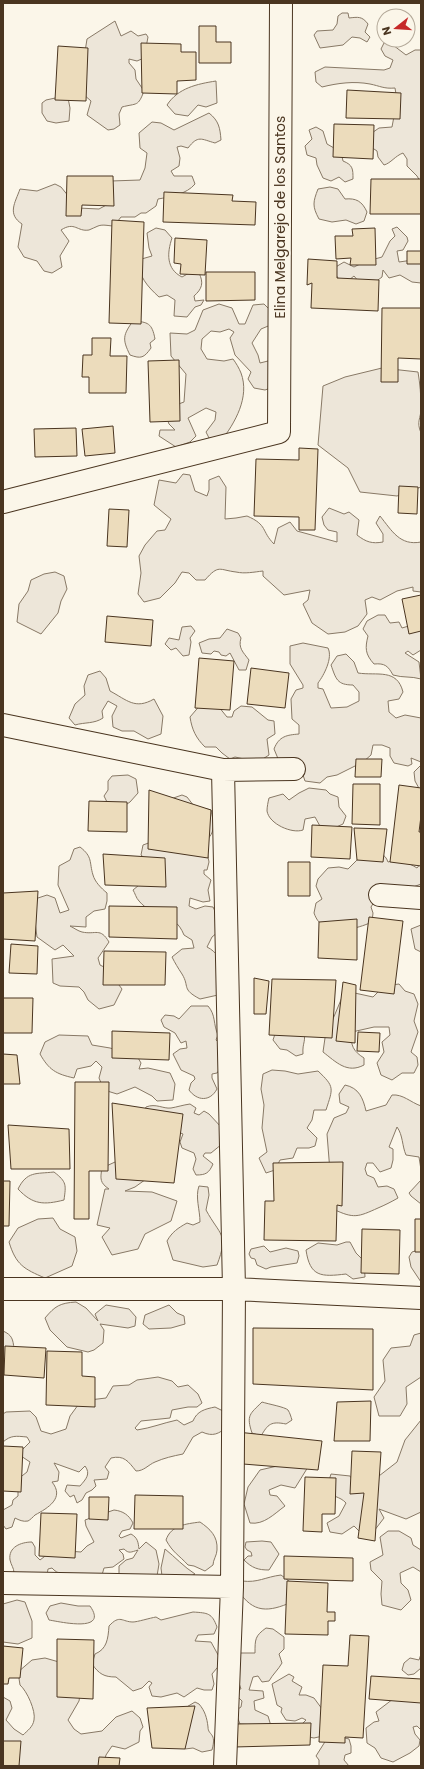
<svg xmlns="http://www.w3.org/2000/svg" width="424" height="1769" font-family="Poppins,sans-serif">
  <rect width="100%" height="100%" fill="#fbf6e9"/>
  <path fill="#ede6d9" stroke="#887966" d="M342,13H348L349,18C358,17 362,16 368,24L365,32L370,37L367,42L360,38L352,37L343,45L320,48L314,35L317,31L333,30L337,24L338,16Z
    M115,21L121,36L131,31L138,36L146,34L148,37L144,58L137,61L129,59V63L135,70L136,79L144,91C138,107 137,103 122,107L119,114L120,125L114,129L108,130L87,115L91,101L75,87L84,58L87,39Z
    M389,42L406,55L415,50H421V183L417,176L407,166V159L403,153C395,156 391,163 384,165L378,157L377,151L368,145L366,137L379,128L392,127L397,100L395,88C384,89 380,86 370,84C354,81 338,83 322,87L316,82L315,72L325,67L384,70L390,68L393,60L385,56L381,49L384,43Z
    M216,81L217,103L206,107L198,105L188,116L175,114L167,105C178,88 197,84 216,81Z
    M60,97L68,98L70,108L69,121L56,123L47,121L42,113V103L46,100Z
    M209,113C219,121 220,128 221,140L215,143C201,139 198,135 188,148L181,146L177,147L180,158L179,166L171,171L174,176H192L195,184C187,194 170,197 158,199L156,206L146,213H141L135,217H121L114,226C109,226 103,224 98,226C95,227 92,229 89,230C77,232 75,221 61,230L69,241L60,256L62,267L52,273L44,271L37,261L24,257L18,247L22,224C7,214 15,203 20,189L37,191L55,184L61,187L78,208L99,209L112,202L111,181L140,180L145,168L147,153L140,148L139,133L152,122L161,123L174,130Z
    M316,127L323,131L327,144L341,152L343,161C353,165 353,169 353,179L345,182L339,177L331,181L323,178L317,165L316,158L307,155L305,146L312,139L309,130Z
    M330,187L338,189L345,199C356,198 362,201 367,212L364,221L356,224L346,220L332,222L319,219C312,206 313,202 318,189Z
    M397,227L407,237L408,241L403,250L397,251L399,262L413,260L421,264V283L412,282L400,275L389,278L383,270L382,277L374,283L359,282L354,276L349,280L340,281L334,272V268L344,262L354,267L364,262L382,257L390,241L395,236L392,229Z
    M156,228L165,230L172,238C167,253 166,269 182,277L191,272L199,273C204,283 202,289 194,296L195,301L204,300L201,305L195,307L187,317L174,316L175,300L167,295L159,297C147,286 139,277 138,260L152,256L149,248L147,233Z
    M219,304L232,308L239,324H245L253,305L264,304L269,309L273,324L261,329L252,343L258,355L260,363L272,360L276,386L265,390L254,388L248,379L251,372L235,355L230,338L234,332L229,329L220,332L211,331L202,339L201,349L207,359L224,361L233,359C236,363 239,368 241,373C250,397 235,423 221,441L211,442L206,432L215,420L216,412L206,408L188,418L196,436L190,442L176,447L159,436L160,430H175L169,424L166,416L173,406L184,402L186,374L171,356L170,333L187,334L195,330L203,310Z
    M133,321C148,322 152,323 155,339L150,343L151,348C144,358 141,359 130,355C122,339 123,335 133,321Z
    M382,368L418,372C420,384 421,395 421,408C421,419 416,421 421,433V487L397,496L360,492L348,468L318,445L323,386L345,377Z
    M183,474L190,475L195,491L207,496L209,490V480L219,476L226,487L225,519L236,518L247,516C268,525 261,531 274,544L278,528L290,522L297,531L337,542V532L328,530L324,525L322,517L329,508L344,514L349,512L359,520L357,535C366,542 372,544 383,542V534L376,523L380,516C392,531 400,546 421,542V592L413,591V587L397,591L380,600L372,597L365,600L367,614L358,626L345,632L328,634L312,623L303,604L308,600L310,590L284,595L263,576V571C254,572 245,574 236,572C219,570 219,564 205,580H196L189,573L182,572L175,583L160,598L144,602L138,594L141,573L139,556L145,545L157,531L165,530L171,519L154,505L159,480L176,483Z
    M55,572L64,576L67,589L61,601L58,613L41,634L17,622L19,604L28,591L31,580L44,574Z
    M378,615H385L390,623L399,622L402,628L412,625L421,626V650L413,655L408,651L405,653L419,662L421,679C411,676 403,678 393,675C388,666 385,663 374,664C365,654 365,648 368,636L363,629L367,621Z
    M191,626L195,631L190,638L191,642L189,655L183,656L176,648L171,650L165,644L169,638L179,640L182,627Z
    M227,629L238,633L241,638C238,648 243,652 249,660L246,670H239L230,653L226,656L221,655L219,652L214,651L211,654L202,653L199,643L209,639L220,638Z
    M303,643L328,648C333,658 324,675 318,683V688L323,689L331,708L347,707L359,701V692L353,685C337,685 336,679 331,665L337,656L346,654L354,662L358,673C377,676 397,668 403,692L399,699L388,701L389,712L396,718L405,715L421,718V762L411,758L412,764L408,766L394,763L390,756V748L382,745H373L371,755L363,762L337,775L327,777L320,783L305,781L299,763L279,761L274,749C279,736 287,735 299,734V725L292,719L291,699L296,690L303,688V685L290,664V646Z
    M100,671L106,678L110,691C127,700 135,710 154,699L163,716L161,734L148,739L134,731H122L113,727L112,716L117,706L108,701L102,711L103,718C94,724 85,722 75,725L69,718L75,704L85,695L84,686L88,675Z
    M214,701L227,717H232L234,711L241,706L252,707L268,720L274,721L275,734L267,739L269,755L258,762L235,757L230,759L222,753L216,747H205C196,738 192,730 190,717L202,703Z
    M421,765V792L415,781L414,772Z
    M128,775L136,779L138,793L130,802L124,806L108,804L104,796L108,790V781L112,776Z
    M309,788L326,790L330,794L338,797L339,807L346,816L343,824L334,828H321L315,817L305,819L303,830C292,834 269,824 267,811C267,807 268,802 269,798L283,794L289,800L299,793Z
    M182,795L187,797L194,806L211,810C214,823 216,833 205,841L209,862L207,870H204V874L211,880L208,890L210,901L203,902L190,898L189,906L196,909L205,906L213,907L218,917V932L212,937L207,947C227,957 220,976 218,995L200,999C181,989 190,987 182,974C178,968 175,963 172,957L182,949L194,948L192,940L184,935C174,910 153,918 139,901C136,898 135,893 133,890L144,881L150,863L141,855L143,845L154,841L162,802Z
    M80,847C93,857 89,862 93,875C95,882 101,888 107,893V901L105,909L94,911L86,917V927L70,926C74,928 78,931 82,932C96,935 100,927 109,942L98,958L100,965L106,968L122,989L114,1005L99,1009L88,1000L84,992L79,987L60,986L53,983L52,959L74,956L63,945L55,950L37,937L32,900L47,895L55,898L60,913L69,910L58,885L59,866L70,860L74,849Z
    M368,852C378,852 385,853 388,862C400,859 407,862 417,868L421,863V884L374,902L371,907L373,913L372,922C357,929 332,935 319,922C317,920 315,916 314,913L316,903L322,899L316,886L318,879L328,868L339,867L348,869L357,860Z
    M421,925V952L415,949L411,929Z
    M399,984L405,991L414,994L418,1004L414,1021L418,1032L411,1052L417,1057L418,1065L414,1073H402L392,1080L381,1075L377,1063L384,1052L382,1042L390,1035L389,1027H374L352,1032C350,1045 353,1051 364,1058V1065C347,1074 336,1062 323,1052L325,1038L343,995L350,992L373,997L384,986Z
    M191,1006H208C216,1015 213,1024 218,1035L216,1040L219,1043L220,1069L217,1073L212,1074V1078L217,1089C210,1102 197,1101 189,1090L191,1083L195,1079L194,1076L181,1070L173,1054L180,1049L187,1048L186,1041L181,1043L175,1033L164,1027L161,1020L165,1015L174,1016L179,1019Z
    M303,1028C307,1042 302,1042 303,1054L296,1056L287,1050L280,1049L273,1040L276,1031Z
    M59,1035L88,1036L92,1045L110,1048L137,1056L141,1063L139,1069L148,1068L170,1073L175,1084L173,1100L157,1101L152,1096L135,1087L117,1094L104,1090L99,1078L102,1067L96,1061L91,1066L77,1069L74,1078C56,1074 49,1070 40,1054L45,1042Z
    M272,1070L285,1071L298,1074L318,1071C335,1087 333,1088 326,1110H314L312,1120L307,1128L317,1138L315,1146L309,1148H297L293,1158L280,1160L275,1170L266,1173L259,1158L267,1152L262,1128L264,1105L261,1089L263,1074Z
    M345,1085C359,1088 363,1098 366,1111L386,1105L392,1095C403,1094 410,1102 421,1106V1170L419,1157L406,1155C402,1146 403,1135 397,1127L389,1147L393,1149V1160L391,1168L380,1172L373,1163H367L365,1169L367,1175L374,1178L378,1187L387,1186L394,1189L398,1198C391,1202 385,1205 378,1208C358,1217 354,1219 333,1209L327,1134L334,1118L346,1113L349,1107L340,1103L339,1094Z
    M190,1104L196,1108L194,1113L199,1115L204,1111L209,1114L222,1128V1144L211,1153H205L203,1156L213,1164C209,1173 206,1175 196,1175L193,1169L196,1159L194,1153L182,1148L180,1142L183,1134L141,1117L146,1107C156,1103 163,1109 171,1108C177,1107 183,1105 190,1104Z
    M115,1162L149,1177L135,1187L125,1191L152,1192L177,1201L171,1221L145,1234L138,1249L112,1255L102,1237L110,1228L97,1225L105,1189H109C100,1183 100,1179 102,1168Z
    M54,1172C67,1182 66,1185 64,1200C44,1205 33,1205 18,1189C27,1171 36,1174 54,1172Z
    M421,1180V1204L411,1196L409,1193Z
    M199,1186L208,1187L209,1195L206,1210C220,1236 229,1233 217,1265L203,1267L173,1260L167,1241C172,1232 178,1228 187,1223L193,1225L200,1222C200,1210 195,1197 199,1186Z
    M53,1218L60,1229L75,1237L77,1251L72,1266L45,1278C24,1269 16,1265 9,1242L18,1228L38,1219Z
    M346,1242H350L356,1253L364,1261L365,1277L353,1279L346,1274C321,1277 310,1277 306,1250L318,1243L337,1245Z
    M264,1246L270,1252L286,1248L298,1251L299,1256L297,1263L271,1267L266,1269L257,1265L255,1259L251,1258L249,1254L251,1249Z
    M421,1249V1282L411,1267L409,1257L412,1252Z
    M76,1302L86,1308L98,1321L95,1314L106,1305L129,1309L136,1317L135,1326L128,1328L100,1324L104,1330L103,1343L94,1350L88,1352L67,1347L50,1330L45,1318C55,1306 60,1303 76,1302Z
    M169,1305L177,1313L184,1316L185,1324L171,1328L149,1329L143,1324L145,1315Z
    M3,1331C12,1335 13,1339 14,1349L6,1358L3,1359Z
    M421,1333V1377L406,1387L407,1404L400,1416H379L374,1397L385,1381L383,1360L391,1348L410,1346L414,1335Z
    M158,1377L172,1381L178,1387L188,1385L198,1394L202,1403L197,1407H188L172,1410L170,1418L141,1421L135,1428L137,1430C151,1428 163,1423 177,1420L184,1425L193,1421C197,1411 205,1409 215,1407L223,1411L228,1426C219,1434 213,1437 202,1432L193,1437L183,1454C173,1456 164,1458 155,1462C148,1465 144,1471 136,1471C128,1461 124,1455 111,1458L105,1467L109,1472L107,1479L94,1480L96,1486L92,1490L86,1493L82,1500L77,1503L74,1495L70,1497L65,1491L67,1485L80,1486C86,1479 91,1474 85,1466L79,1472L54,1463L59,1472L58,1481L52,1482C65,1498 48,1508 35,1515C33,1517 30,1520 28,1521C23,1522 19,1520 15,1518L12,1527L6,1529L3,1525V1510L12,1505L13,1500L18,1496V1479L27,1472L30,1462L18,1454L30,1442L27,1437C16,1436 11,1435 3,1442V1414L6,1412L30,1411L36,1417L41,1431L51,1434L66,1429L70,1416L81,1401L106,1398L113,1386L129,1385L137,1380Z
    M262,1402C268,1404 285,1407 288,1410C290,1413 291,1417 292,1420L286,1424C271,1421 268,1424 261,1436L252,1433C246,1415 250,1414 262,1402Z
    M421,1420V1512L406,1519L379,1509L384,1518L374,1531L360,1532L354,1526L342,1534L330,1532L327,1523L339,1516L346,1503C340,1496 331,1497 326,1490L331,1474L350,1476L355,1484L366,1486L397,1462L405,1440Z
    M286,1464L308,1467L295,1488L281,1485L269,1490L270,1495L277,1496L285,1506C274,1514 264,1525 250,1523L244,1504L248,1487L260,1470Z
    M114,1510C123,1511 129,1515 133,1523L130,1529L122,1531L119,1536L121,1538L131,1534C138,1538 138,1542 139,1549L146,1542L156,1550L159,1564L157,1576L119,1577V1566L126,1560L133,1558L138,1550C131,1552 129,1554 124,1549L119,1550L123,1554L124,1559L113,1567L104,1568L102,1575C87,1575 62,1580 52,1568L48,1569L47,1575L14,1573C14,1568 11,1565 10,1560C8,1547 21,1542 32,1542L35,1547V1555L40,1560L53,1550L81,1552L87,1546L94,1542L86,1526L85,1520Z
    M200,1522C210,1529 218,1536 217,1550C217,1555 213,1560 213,1565L205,1571L194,1566L188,1565C179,1555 173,1553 166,1540C171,1525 186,1524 200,1522Z
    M388,1531H399L411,1538L413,1545L421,1550V1572L413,1567L400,1573L401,1583L408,1590L411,1600L401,1610L382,1605L381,1594L382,1581L371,1570L370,1562L383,1555L380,1537Z
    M262,1541L271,1542L279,1554L269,1570C258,1570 252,1568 244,1560L248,1556H252L251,1552L247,1550L245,1547L246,1542Z
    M165,1549C175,1557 184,1567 195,1574L185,1579L162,1576L161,1568Z
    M281,1575L293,1584L292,1602C269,1612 253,1614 238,1590L242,1581C258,1583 265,1577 281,1575Z
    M17,1600L25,1602L32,1621V1638L18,1644L3,1642V1604Z
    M61,1603L78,1606H90C109,1633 61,1622 49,1620L46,1613L50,1606Z
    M193,1612C208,1613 212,1613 217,1627L214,1634L198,1635L195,1641L211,1642L222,1662L212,1674L214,1684L212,1690H204L197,1688L184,1697L177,1693L161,1697L152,1696L149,1687L152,1683L149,1681L142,1688L133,1691L116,1677C104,1677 99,1674 92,1664L95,1654C107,1649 108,1639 109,1626C120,1614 122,1622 133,1622C137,1622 150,1618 156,1617L161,1620Z
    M266,1628L273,1629L284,1637V1649L279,1654L282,1663C278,1670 273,1674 269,1681L262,1682L258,1676L253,1677L249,1690L263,1691L264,1698L254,1701L255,1710L268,1716L271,1726L240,1724L235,1711L241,1707L242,1701L237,1696L238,1689H241L239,1683L240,1653H255C255,1639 255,1636 266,1628Z
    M421,1654V1668L414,1674L408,1675L402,1670L404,1663L410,1658L419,1660Z
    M45,1658L59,1662L81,1689L79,1701L68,1720L74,1729L81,1734L102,1731L116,1717L132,1711L140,1718L143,1727L140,1731L139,1742L125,1749L112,1746L106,1755L103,1766H3V1697L10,1701L12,1708L6,1720L14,1729L23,1735C27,1731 33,1727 34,1720C36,1711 27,1691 20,1685L18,1672L32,1660Z
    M289,1674L294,1677L292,1681L302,1687L299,1695H306L314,1698L325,1713L323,1736L314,1738L303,1736L300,1726L306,1720L302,1718L295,1721L286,1720L281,1712L282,1708L277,1705L272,1684Z
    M393,1699H421V1730L417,1726L413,1727L415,1734L420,1740L419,1746L410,1753L393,1762L381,1758L375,1748L367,1743L366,1728L374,1722L379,1721L376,1712Z
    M195,1702L199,1704C205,1711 207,1718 208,1727C208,1736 217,1732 212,1750L202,1752L193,1748L185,1749L180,1738L185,1708Z
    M337,1736L349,1739L351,1746V1753L345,1755L344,1760L349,1766H319V1760L316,1756L328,1737Z"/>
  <path fill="#ecdcbc" stroke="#4a3520" d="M199,26H216V42H231V63H199Z
    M141,43L181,44V52H196V80L177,81V94L142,93Z
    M58,46L88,48L86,101L55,100Z
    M347,90L401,93L400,119L346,118Z
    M334,124L374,125L373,159L333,157Z
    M67,176H113L114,206L82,205L81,216H66Z
    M371,179H421V214H370Z
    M164,192L233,195L232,201L256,202L255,225L163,222Z
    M112,220L144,222L141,324L109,323Z
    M375,228L376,265H350L351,258L336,259L335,236H353L352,229Z
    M175,238L207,240L205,275L180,274L181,264L174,263Z
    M407,251H421V264H407Z
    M308,259L337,261V278L379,280L378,311L311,308L312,283L307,285Z
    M206,272H255V300L206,301Z
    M382,308H421V359L398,358V382H381Z
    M92,338H111L110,356H127L126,393H89V377H82L83,355H92Z
    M179,360L180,421L150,422L148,361Z
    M113,426L115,453L85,456L82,429Z
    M76,428L77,456L35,457L34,429Z
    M299,448L318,449L315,530H299V517L254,516L256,459L299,460Z
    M399,486L418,487L417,514L398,513Z
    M109,509L129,510L127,547L107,546Z
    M421,595V631L409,634L402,599Z
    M107,616L153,620L151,646L105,642Z
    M199,658L234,661L230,710L195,708Z
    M251,668L289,673L285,708L247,704Z
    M356,759H382L381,777H355Z
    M353,784H380V825L352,824Z
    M399,785L421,788V816L419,832H421V866L390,862Z
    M149,790L211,810L208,858L148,849Z
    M89,801L127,802V832L88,831Z
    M312,825L352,827L350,859L311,857Z
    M354,828L387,829L383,862L357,860Z
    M103,854L165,858L166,887L105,885Z
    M288,862H310V896H288Z
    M38,891L35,941L3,939V893Z
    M109,906L177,907V939L109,937Z
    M369,917L403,921L394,994L360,990Z
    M357,919V960L318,958L319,922Z
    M11,944L38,946L37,974L9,973Z
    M104,951L166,952L165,985H103Z
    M254,978L269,981L266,1014H254Z
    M272,979L336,980L332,1038L269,1035Z
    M343,982L356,985L355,1043L336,1041Z
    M3,998H33L32,1033H3Z
    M112,1031L170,1033L169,1060L112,1058Z
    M358,1032L380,1033L379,1052L357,1051Z
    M3,1054L17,1055L20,1084H3Z
    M75,1082H109L108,1171H89V1219H74Z
    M112,1103L183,1114L174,1183L116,1179Z
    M8,1125L69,1129L70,1169H11Z
    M343,1162L342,1206L337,1205L336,1241L264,1240L265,1201H274L273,1163Z
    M3,1181H10L9,1226H3Z
    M415,1219H421V1252H415Z
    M362,1229L400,1230L399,1274L361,1273Z
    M253,1328L373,1329V1390L253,1384Z
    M5,1346L46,1348L44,1378L4,1375Z
    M47,1351L82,1352V1376L95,1377V1407L46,1405Z
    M371,1401L370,1441H334L337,1402Z
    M237,1432L322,1441L318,1470L243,1464Z
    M3,1446L23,1447L21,1492L3,1491Z
    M352,1451L381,1452L375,1541L358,1538L364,1493L350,1494Z
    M305,1477L336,1478L335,1514H322V1532L303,1531Z
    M135,1495L183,1496V1529H134Z
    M89,1497H109L108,1520L89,1519Z
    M41,1513L77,1514L75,1558L39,1556Z
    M284,1556L353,1558V1581L284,1579Z
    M287,1581L328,1583L327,1612H335V1621H328V1635L285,1634Z
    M350,1635L369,1636L363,1738L345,1737V1743L319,1742L323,1665L348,1666Z
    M57,1639L94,1640L93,1699L57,1697Z
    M3,1646L23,1648L20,1678H9L8,1684H3Z
    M371,1676L421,1679V1703L369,1699Z
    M195,1706L185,1749L152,1748L147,1708Z
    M311,1723L310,1745L234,1747V1724Z
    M3,1741H21L19,1766H3Z
    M99,1757L120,1758L119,1766H98Z"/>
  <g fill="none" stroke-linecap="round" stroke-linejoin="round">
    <defs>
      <path id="minor" d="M3,502L279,432L281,3
        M3,725L223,770L294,769
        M223,770L234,1289L232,1587L225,1766
        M380,895L421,898
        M3,1289H234L421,1298
        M3,1583L232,1587"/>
    </defs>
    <use href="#minor" stroke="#4a3520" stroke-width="24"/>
    <use href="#minor" stroke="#fbf6e9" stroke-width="22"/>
  </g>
  <g text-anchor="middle" stroke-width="3" stroke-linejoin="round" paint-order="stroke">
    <g font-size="14" fill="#4a3520" stroke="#fbf6e9">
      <text transform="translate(280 217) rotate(-90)" y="5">Elina Melgarejo de los Santos</text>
    </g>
  </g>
  <rect width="424" height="1769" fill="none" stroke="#4a3520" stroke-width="8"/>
  <g transform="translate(396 28) rotate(253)"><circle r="19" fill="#fbf6e9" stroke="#b4a999"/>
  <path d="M0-3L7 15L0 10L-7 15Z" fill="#c62828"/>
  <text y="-6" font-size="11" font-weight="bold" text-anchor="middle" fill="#4a3520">N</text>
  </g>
</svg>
